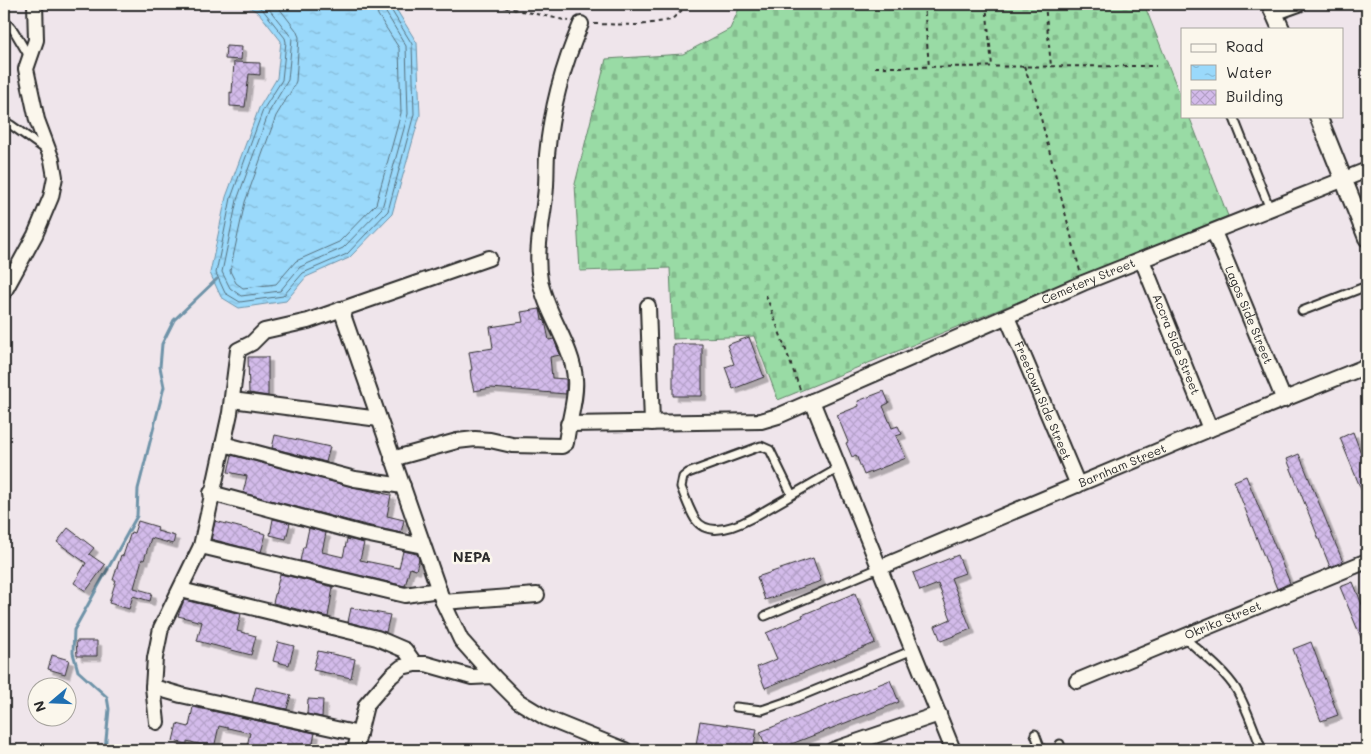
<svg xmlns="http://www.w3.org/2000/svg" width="1371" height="754" font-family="Mali,sans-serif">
  <defs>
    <pattern id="cemetery-stones" width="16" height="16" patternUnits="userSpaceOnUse" patternTransform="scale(1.25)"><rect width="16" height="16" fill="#99dba5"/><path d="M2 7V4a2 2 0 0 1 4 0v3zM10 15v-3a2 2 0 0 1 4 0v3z" fill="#84bc8e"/></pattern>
    <pattern id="water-ripples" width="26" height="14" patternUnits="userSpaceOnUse" patternTransform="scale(1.25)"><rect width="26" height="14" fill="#9ad9fb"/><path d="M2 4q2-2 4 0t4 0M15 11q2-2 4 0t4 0" fill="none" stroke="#85bad7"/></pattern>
    <pattern id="building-cross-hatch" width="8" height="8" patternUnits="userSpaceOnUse" patternTransform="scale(1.25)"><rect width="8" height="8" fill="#d3bbea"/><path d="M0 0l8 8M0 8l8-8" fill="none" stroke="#b5a1c9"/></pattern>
    <filter id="shadow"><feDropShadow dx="4.5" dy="4.5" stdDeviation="0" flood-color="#0004"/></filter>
  </defs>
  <rect width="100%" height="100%" fill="#efe5eb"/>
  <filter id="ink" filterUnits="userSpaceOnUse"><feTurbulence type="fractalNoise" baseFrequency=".02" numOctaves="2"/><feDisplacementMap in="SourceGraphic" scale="10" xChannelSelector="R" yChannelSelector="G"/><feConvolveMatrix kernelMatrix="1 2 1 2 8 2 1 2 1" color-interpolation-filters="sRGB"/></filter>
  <g filter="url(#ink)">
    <path fill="url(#cemetery-stones)" stroke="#628368" d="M741,4H1144L1182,100V116H1189L1228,216L778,400L754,336L673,339L670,268L580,271L575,184L606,59L683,54L730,29Z"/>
    <path fill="url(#water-ripples)" stroke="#6e93a8" d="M244,4H393L417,43L420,115L392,214L349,258L306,277L286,301L239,308L221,297L210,273L226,197L259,108L277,78L281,41L259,13Z"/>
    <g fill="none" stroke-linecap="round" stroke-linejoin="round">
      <path stroke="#57717e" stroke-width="1" d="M253,4L263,10L285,38L286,42L282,80L263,110L231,198L216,273L225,293L240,302L283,296L303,273L347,254L388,211L414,114L412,44L390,8V4
        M265,4L292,38L288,80L269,112L237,200L222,272L230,288L241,296L280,291L300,267L343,248L382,208L408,114L406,46L385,11L383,4
        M276,4L296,30L299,37L296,81L293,88L276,116L245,202L230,271L236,283L243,288L276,284L296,261L339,242L376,204L401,113L399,48L378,15L376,4"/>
      <path stroke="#6e93a8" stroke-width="3" d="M105,750L109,709L107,697L78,671L73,653L74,630L137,516L138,489L164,387L160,367L162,344L174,320L217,279"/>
    </g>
    <path fill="url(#building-cross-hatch)" stroke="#2b2b2b" filter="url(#shadow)" d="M226,46L242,47L241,60L225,59Z
      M234,62L260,63V75L249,74L245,107L230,106V92L232,93Z
      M540,309L542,320L545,321L549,340L554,339L560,355L550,357L552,378L566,379V394L491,388L474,391L471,379L470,370H472L469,352L493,348L490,327L523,322L521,312Z
      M749,337L764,377L733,389L725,367L734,364L727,345Z
      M673,344H702V396H673Z
      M248,357H268V396L249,393Z
      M884,391L889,403L883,406L892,428L898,426L902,434L896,436L906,458L864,475L856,455L852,457L846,443L848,442L837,415L859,406L858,401Z
      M1353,432L1367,469V504L1340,438Z
      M275,435L330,447L326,462L272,448Z
      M1299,454L1343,562L1330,567L1287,459Z
      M232,455L353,487L391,495L387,516L404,520L401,533L362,524L243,493L247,476L228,472Z
      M1246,476L1290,583L1277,589L1234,481Z
      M273,519L290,523L286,539L270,535Z
      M138,521L158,527L157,531L175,536L173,544L151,538L144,560L142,559L134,588L152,593L150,601L133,596L129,609L109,603L116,580H113L121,555L123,556L131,532L134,533Z
      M215,521L266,534L261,552L211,539Z
      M68,528L94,548L89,554L105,565L86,591L74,583L86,563L57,542Z
      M309,528L326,533L322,552L343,557L347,539L364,543L360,560L399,568L403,551L417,554L419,559L416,570L410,568L405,586L300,561L303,547H305Z
      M958,555L965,573L951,578L971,629L941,641L935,626L951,619L938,584L920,591L913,573Z
      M813,558L821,581L765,600L757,577Z
      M280,574L333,587L328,617L273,603Z
      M1353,582L1367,617V652L1340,587Z
      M855,593L875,643L765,688L757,667L777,659L766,633L803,617L802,615Z
      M184,600L241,614L237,631L256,636L251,655L197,641L202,622L178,616Z
      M351,608L390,615L386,632L348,622Z
      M76,641H97V656H77Z
      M278,642L294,646L289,665L273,661Z
      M1311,642L1338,715L1321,721L1293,649Z
      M318,651L355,659L351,678L313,670Z
      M52,655L69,660L65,674L48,669Z
      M890,680L899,702L776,750H767L760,732Z
      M256,687L291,695L287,709L252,702Z
      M308,699L323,700L322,717L307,714Z
      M193,707L315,733L312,747L310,750H246L250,733L219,726L214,748L187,741V744L173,741L177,724L189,727Z
      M700,721L757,729L753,750H728L696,745Z"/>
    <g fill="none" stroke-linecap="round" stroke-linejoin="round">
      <defs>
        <path id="service" d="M4,20L14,31L30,58
          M1233,116L1270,209
          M4,121L11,125L46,150
          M1302,311L1367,286
          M792,495L770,450L761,446L688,473L683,477L681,487C685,497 689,509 695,519C708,538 735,527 752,518L839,468
          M765,616L879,568
          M1184,637C1201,653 1223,669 1236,689C1247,708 1254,730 1262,750
          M736,707L762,710L791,700L913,650
          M1035,734L1041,750
          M1060,744L1062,750"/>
        <g id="minor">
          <path d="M1274,13L1299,4"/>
          <path id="s1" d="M1214,232L1284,400"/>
          <path id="s2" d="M1142,260L1210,429"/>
          <path d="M4,292L35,235L51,197L55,177L52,160L37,120L26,69L36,40L35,4"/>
          <path d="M648,306L652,423"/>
          <path d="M341,309L443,602L461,640L493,676L518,701L546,718L625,750"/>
          <path id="s3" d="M1007,317L1078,485"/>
          <path d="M232,400L379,419"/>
          <path d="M812,401L953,750"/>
          <path id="s4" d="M568,424L761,421L778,416L1083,283L1367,170"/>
          <path d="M223,444L355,479L403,486"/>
          <path d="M392,459L457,441L475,439L490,440L512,445L562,446L566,443C568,423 577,398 575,379C573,346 546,314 540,280C535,251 542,225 545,197C547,183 546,169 547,155C551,110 563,65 581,24"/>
          <path d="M211,493L360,533L423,546"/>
          <path d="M201,546L405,595L439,590"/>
          <path id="s5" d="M879,568L1210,429L1367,366"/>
          <path d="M181,590L377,638L405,650L415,664"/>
          <path d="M443,602L537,595"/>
          <path id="s6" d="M1077,681L1367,561"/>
          <path d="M153,687L181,695L359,734"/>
          <path d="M157,722L153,687L155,658L161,628L201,546L230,413L238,350L252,343L264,331L308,321L489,258"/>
          <path d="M355,750L366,705L391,676L402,667L415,664H426L472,677L493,676"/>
          <path d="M833,750L939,714"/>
        </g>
        <path id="tertiary" d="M1270,4L1281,29
          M1318,116L1367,238"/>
      </defs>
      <use href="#service" stroke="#2b2b2b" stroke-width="11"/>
      <use href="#minor" stroke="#2b2b2b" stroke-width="18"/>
      <use href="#tertiary" stroke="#2b2b2b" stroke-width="20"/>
      <path stroke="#2b2b2b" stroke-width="2" stroke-dasharray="4 4" stroke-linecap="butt" d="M489,4L569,21
        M924,4L929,67
        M986,4L992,66
        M1045,4L1051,66
        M594,24L639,25L671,20L689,4
        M1024,66L1035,95L1080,271
        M875,67L1156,66
        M766,295L801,392"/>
      <use href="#service" stroke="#fbf7ec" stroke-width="7"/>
      <use href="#minor" stroke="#fbf7ec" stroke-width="14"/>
      <use href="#tertiary" stroke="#fbf7ec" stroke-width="16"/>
    </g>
  </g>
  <g text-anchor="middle" stroke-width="5" stroke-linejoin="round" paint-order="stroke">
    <g font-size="12" fill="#2b2b2b" stroke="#fbf7ec">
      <text dy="4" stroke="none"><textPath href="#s4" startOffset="549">Cemetery Street</textPath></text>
      <text dy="4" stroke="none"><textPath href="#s1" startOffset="90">Lagos Side Street</textPath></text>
      <text dy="4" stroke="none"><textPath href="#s2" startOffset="91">Accra Side Street</textPath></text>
      <text dy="4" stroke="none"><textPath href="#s3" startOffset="91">Freetown Side Street</textPath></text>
      <text dy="4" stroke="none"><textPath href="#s5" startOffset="264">Barnham Street</textPath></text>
      <text dy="4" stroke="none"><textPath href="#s6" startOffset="158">Okrika Street</textPath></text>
    </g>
    <g font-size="14" font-weight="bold" fill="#2b2b2b" stroke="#fbf7ec">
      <text x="472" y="562">NEPA</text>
    </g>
  </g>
  <rect width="1371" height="754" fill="none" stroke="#fbf7ec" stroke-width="20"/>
  <rect x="10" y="10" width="1351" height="734" fill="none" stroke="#2b2b2b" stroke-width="2" filter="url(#ink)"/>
  <rect x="1181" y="28" width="162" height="90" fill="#fbf7ec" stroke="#a8a59f"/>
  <rect x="1191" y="44" width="25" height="8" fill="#fbf7ec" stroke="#a8a59f"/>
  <text x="1226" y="52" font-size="15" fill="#2b2b2b">Road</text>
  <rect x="1191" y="65" width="25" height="15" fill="url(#water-ripples)" stroke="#a8a59f"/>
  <text x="1226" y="78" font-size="15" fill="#2b2b2b">Water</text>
  <rect x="1191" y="90" width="25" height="15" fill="url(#building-cross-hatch)" stroke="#a8a59f"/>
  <text x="1226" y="102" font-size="15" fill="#2b2b2b">Building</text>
  <g transform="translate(52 702) rotate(251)"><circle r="24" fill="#fbf7ec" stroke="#a8a59f"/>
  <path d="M0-4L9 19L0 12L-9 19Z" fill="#1f6fb2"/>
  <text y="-8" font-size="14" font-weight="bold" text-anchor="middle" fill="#2b2b2b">N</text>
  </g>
</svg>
